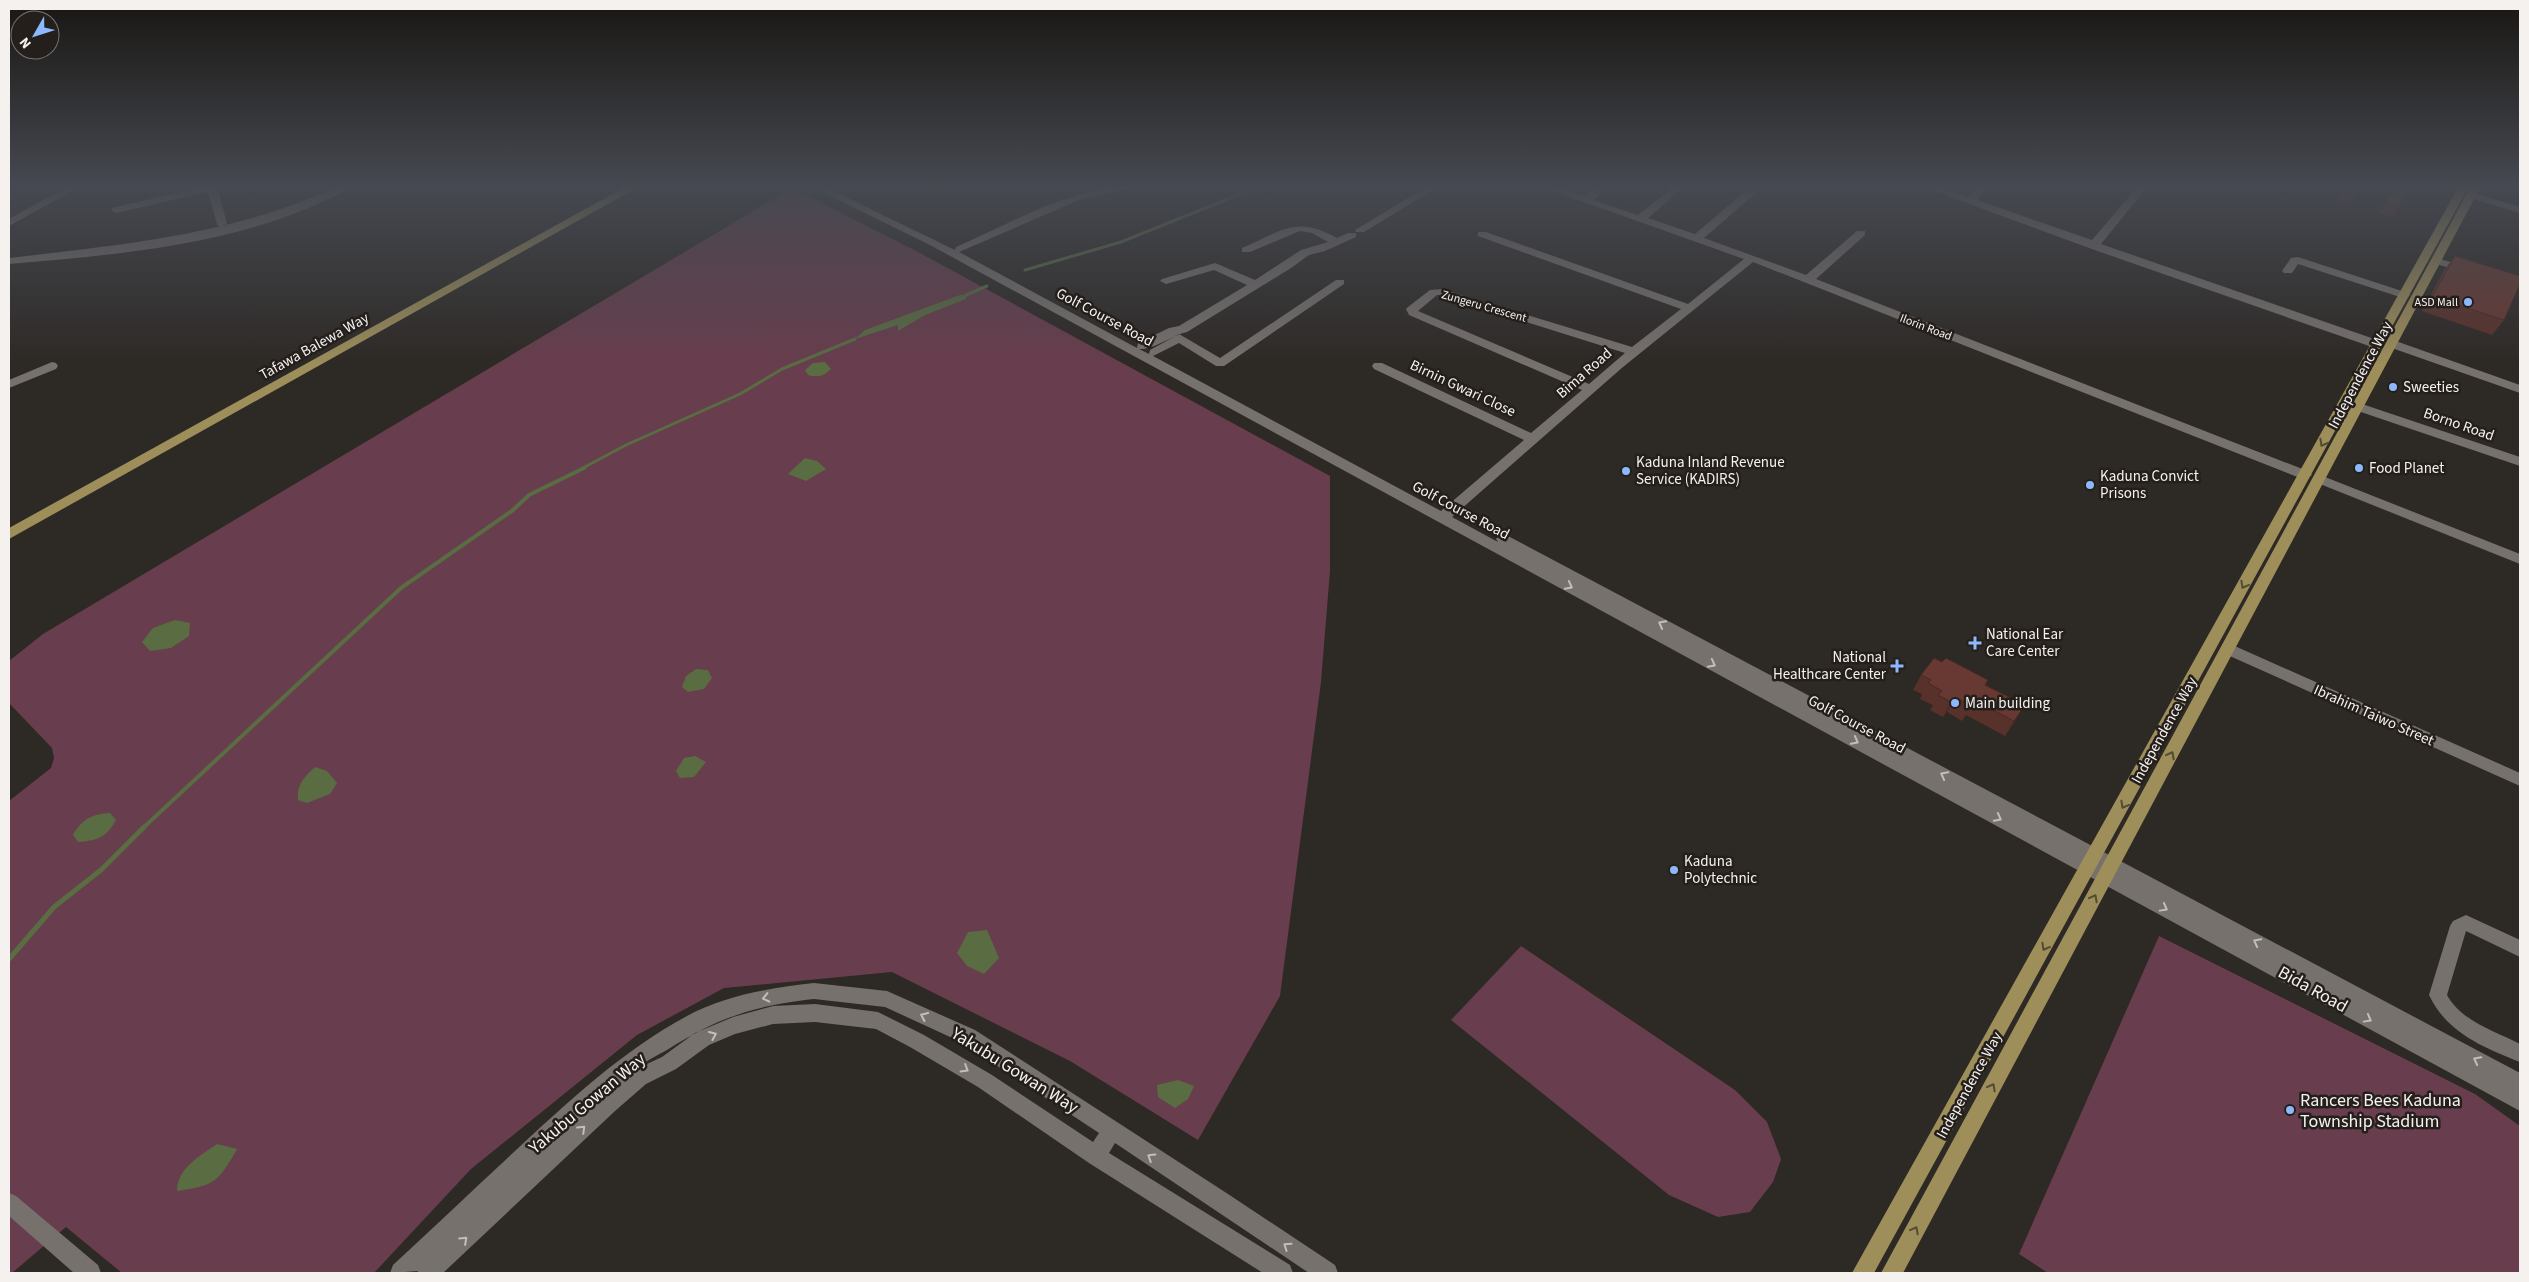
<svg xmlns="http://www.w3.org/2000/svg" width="2529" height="1282" font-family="'Source Sans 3',sans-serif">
  <rect width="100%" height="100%" fill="#2d2925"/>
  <path fill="#683d4d" d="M792,188L920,253L1330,476V571L1321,682L1280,996L1198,1140L1070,1061L892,972L724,988L637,1035L471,1169L374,1273H122L66,1227L12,1273H9V801L51,768L54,758L52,748L9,703V661L43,634Z
    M2159,936L2475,1094L2520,1126V1273H2048L2019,1254Z
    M1521,946L1735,1090L1767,1122L1781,1159L1773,1182L1750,1212L1718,1217L1669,1195L1451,1020Z"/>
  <path fill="#596c42" d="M960,295H966V299L925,315L898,331V325L855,339L865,330Z
    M825,362L831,369C824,376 818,378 808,375L805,370L813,363Z
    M805,458L817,461L826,469L806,481L788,474Z
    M175,620L190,623L189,636L171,648L150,651L142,642L153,628Z
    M696,669L708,670L712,678L704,689L688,692L682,687L686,676Z
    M695,756L706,762L694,777L680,778L676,771L684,758Z
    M315,767L327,771L337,783L330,794L307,803L298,800C296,785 305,776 315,767Z
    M110,813L116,820C107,837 97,841 78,842L73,835C82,819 92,814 110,813Z
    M987,930L999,958L984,974L967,966L957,953L968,932Z
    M1178,1080L1194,1086L1188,1099L1175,1108L1158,1097L1157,1085Z
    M217,1144L237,1149C219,1181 215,1186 177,1191C177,1168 200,1156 217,1144Z"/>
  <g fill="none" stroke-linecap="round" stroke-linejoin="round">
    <path stroke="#596c42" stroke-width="3" d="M1025,270L1121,242L1260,186
      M966,295L987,286
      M581,469L626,445L740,394L782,369L855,339"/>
    <path stroke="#596c42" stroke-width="4" d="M143,828L401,588L513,510L529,495L584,468"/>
    <path stroke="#596c42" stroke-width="5" d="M9,959L54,907L101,870L144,827"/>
    <path fill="#77716d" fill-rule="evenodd" d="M68,186H81L9,226V219Z
      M206,186H217L227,224L226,226H218L217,224L208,192L116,213L111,210L112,208Z
      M339,186H352C345,193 331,197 322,202C226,246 113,255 9,264V258C127,244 229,236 339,186Z
      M810,186H823L955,250L956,247C1011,223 1073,186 1133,186L1132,188L1079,200L959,252L1137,348L1138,343L1169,328L1179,326L1247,285L1214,270L1166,284L1160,281L1162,279L1215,263L1255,280L1301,250L1328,242L1312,233L1300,231L1250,252H1242V248C1282,231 1296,215 1337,238L1348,233H1356V237L1325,251L1309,255L1291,268L1187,332C1172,335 1154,350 1139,349L1149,354L1150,350L1179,334L1220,358L1336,280H1344V284L1224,366H1216L1179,343L1153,356L1441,511L1524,440L1374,369L1372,366L1374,363H1382L1531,433L1582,390L1409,315L1406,309L1408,307L1430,290L1442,289L1632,347L1681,309L1478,236V232H1486L1688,304L1744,259L1539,186H1554L1584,196L1598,186H1610L1593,200L1638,215L1674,186H1685L1648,218L1695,234L1748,189H1756V193L1704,238L1806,275L1857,231H1865V235L1816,279L2310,472L2312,475L2305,479L2300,478L1753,262L1623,367L1452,517L1498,542L1496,539L1498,536H1508L2520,1073V1111L930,245ZM1437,295H1441L1625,353L1589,384L1418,311Z
      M1428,186H1440L1364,232H1356L1355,230Z
      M1785,186H1796L1787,193L1782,190Z
      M1921,186H1936L1968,197L1979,186H1990L1977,200L2092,240L2138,186H2148L2101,244L2380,341L2382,344L2380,347H2372L2089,248Z
      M2471,192L2520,207V213L2467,197L2466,195Z
      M2298,257L2408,293L2410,295L2408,297H2400L2298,264L2292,273H2284L2282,271L2291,258Z
      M2437,258L2470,268L2472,270L2466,273L2433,263V259Z
      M2393,340L2520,385V393L2389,347L2387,344Z
      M52,362L56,363L58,366L56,369L9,388V380Z
      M2359,403L2520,457V466L2355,410L2353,407Z
      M2320,475L2520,554V564L2315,482L2313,479L2315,476Z
      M2228,643L2520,773V786L2223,653L2220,649L2223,645Z
      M2466,915L2520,940V957L2466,931L2447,995C2461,1021 2495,1031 2520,1044V1062C2484,1048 2446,1032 2429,995L2450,926L2453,921Z
      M814,983L887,991L975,1030L1228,1194L1335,1265L1338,1273H1309L1115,1143L1109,1153L1290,1265L1293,1273H1263L1089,1163L978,1087L910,1047L876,1029L815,1022L773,1024L735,1034L709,1045L676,1069L646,1084L615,1111L443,1273H417L418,1271L390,1273L393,1265C434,1227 474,1189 515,1151C568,1102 622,1051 687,1016C726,995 770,988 814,983ZM814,999L885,1007L961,1042L1099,1133L1093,1142L992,1075L924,1035L878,1012L815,1004L773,1006L733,1017L695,1033L662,1057L634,1070C644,1062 656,1056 667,1050C719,1017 753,1006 814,999Z
      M9,1193L16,1196L98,1265L101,1273H74L9,1216Z"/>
    <path fill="#9d8e5a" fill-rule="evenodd" d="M627,186H640L9,539V528Z
      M2459,186H2469L1874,1273H1852Z
      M2471,186H2481L1903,1273H1881Z"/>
  </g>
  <path fill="#59312b" d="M915,186H947L948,189L923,196Z
    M2347,186H2362L2350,204L2338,200Z
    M2396,186H2411L2392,217L2379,213Z
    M2455,256L2504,320L2492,335L2422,311L2444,270Z
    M1942,662L1988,680L1985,685L2016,720L2005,736L1966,715L1962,721L1947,712L1943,717L1930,710L1933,705L1920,699L1922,694L1913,690L1921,675Z"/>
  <path fill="#482823" d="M921,186H947L948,189L923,196Z
    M1955,697L1947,712L1943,717L1951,702Z
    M2025,705L2016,720L2005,736L2014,721Z"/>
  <path fill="#673932" stroke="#482823" d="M2347,186H2361L2356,193L2345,189Z
    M2396,186H2411L2399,206L2386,202Z
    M2455,256L2520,276V284L2504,320L2432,297Z
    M1934,658L1942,662L1946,658L1988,680L1985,685L2025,705L2014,721L1974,700L1971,706L1955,697L1951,702L1938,695L1942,691L1928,683L1931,680L1921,675Z"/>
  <defs><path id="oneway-chevron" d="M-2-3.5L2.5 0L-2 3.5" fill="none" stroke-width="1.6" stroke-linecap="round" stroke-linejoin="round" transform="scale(1.25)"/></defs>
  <g stroke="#544b34">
    <use href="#oneway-chevron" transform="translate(2323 443) rotate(119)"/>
    <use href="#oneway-chevron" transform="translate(2244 585) rotate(119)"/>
    <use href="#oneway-chevron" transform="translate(2171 755) rotate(-62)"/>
    <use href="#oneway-chevron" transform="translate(2124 805) rotate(119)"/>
    <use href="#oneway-chevron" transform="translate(2094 898) rotate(-62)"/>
    <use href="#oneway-chevron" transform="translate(2045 947) rotate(119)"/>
    <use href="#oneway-chevron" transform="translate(1992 1087) rotate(-62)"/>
    <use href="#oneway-chevron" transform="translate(1915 1230) rotate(-62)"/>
  </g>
  <g stroke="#c3bebb">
    <use href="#oneway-chevron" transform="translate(1569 586) rotate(28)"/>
    <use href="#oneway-chevron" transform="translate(1662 624) rotate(-152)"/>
    <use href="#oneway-chevron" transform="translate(1712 664) rotate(28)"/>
    <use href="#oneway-chevron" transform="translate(1855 741) rotate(28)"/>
    <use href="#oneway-chevron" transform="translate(1944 775) rotate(-152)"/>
    <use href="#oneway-chevron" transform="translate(1998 818) rotate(28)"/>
    <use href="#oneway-chevron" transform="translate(2164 908) rotate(29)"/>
    <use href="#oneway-chevron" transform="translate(2257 942) rotate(-152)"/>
    <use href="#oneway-chevron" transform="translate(766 998) rotate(167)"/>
    <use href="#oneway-chevron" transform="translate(924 1016) rotate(-155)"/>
    <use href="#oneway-chevron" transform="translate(2368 1019) rotate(29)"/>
    <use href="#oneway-chevron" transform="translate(713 1035) rotate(-23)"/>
    <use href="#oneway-chevron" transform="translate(2477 1060) rotate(-152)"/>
    <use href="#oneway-chevron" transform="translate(965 1069) rotate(31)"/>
    <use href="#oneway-chevron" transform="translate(582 1129) rotate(-44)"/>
    <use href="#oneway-chevron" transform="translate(1151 1157) rotate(-148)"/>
    <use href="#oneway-chevron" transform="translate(464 1240) rotate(-43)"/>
    <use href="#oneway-chevron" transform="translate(1287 1246) rotate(-145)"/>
  </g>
  <linearGradient id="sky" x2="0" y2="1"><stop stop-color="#191714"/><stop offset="0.51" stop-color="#464951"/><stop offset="1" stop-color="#464951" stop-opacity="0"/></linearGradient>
  <rect width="2529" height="365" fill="url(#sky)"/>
  <g fill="#8cb9fc" stroke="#241f1b" stroke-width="2">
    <circle cx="2468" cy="302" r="5"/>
    <circle cx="2393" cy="387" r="5"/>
    <circle cx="2359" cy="468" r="5"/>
    <circle cx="1626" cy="471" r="5"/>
    <circle cx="2090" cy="485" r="5"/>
    <path d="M1972.5 635.5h5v5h5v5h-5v5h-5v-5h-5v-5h5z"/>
    <path d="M1894.5 658.5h5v5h5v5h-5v5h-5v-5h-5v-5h5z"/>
    <circle cx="1955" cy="703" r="5"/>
    <circle cx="1674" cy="870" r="5"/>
    <circle cx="2290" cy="1110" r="5"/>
  </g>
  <g text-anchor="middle" stroke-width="5" stroke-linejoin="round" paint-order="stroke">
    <g font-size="12" fill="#f5f1ef" stroke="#241f1b" text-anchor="end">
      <text x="2458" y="306">ASD Mall</text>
    </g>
    <g font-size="12" fill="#f5f1ef" stroke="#241f1b">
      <text transform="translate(1484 306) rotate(16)" y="4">Zungeru Crescent</text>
      <text transform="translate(1926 327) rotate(21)" y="4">Ilorin Road</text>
    </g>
    <g font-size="15" fill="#f5f1ef" stroke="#241f1b">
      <text transform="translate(1105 317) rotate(28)" y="5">Golf Course Road</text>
      <text transform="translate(314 346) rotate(-29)" y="5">Tafawa Balewa Way</text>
      <text transform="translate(1584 373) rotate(-41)" y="5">Bima Road</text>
      <text transform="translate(2360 375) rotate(-62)" y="5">Independence Way</text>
      <text transform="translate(1463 388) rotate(25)" y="5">Birnin Gwari Close</text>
      <text transform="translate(2459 424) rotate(19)" y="5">Borno Road</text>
      <text transform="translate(1461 510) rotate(28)" y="5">Golf Course Road</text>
      <text transform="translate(2374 715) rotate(24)" y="5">Ibrahim Taiwo Street</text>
      <text transform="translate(1857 724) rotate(28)" y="5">Golf Course Road</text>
      <text transform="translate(2164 730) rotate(-61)" y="5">Independence Way</text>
      <text transform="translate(1969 1085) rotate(-61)" y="5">Independence Way</text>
    </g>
    <g font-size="15" fill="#f5f1ef" stroke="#241f1b" text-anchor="start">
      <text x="2403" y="392">Sweeties</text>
      <text x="1636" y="467">Kaduna Inland Revenue<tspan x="1636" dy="17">Service (KADIRS)</tspan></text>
      <text x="2369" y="473">Food Planet</text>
      <text x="2100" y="481">Kaduna Convict<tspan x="2100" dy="17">Prisons</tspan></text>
      <text x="1986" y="639">National Ear<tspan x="1986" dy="17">Care Center</tspan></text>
      <text x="1886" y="662" text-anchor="end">National<tspan x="1886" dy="17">Healthcare Center</tspan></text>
      <text x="1965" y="708">Main building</text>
      <text x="1684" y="866">Kaduna<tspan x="1684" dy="17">Polytechnic</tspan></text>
    </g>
    <g font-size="18" fill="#f5f1ef" stroke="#241f1b">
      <text transform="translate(2313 989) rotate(29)" y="6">Bida Road</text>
      <text transform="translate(1015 1070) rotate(32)" y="6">Yakubu Gowan Way</text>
      <text transform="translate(587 1103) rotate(-40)" y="6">Yakubu Gowan Way</text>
    </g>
    <g font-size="18" fill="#f5f1ef" stroke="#241f1b" text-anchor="start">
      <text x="2300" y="1106">Rancers Bees Kaduna<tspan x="2300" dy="21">Township Stadium</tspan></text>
    </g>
  </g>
  <rect width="2529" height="1282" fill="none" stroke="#f5f1ef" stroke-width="20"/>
  <g transform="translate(35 35) rotate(231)"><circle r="24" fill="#241f1b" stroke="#787370"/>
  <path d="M0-4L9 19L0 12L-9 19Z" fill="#8cb9fc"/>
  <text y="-8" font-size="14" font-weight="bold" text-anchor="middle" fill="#f5f1ef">N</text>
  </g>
</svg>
